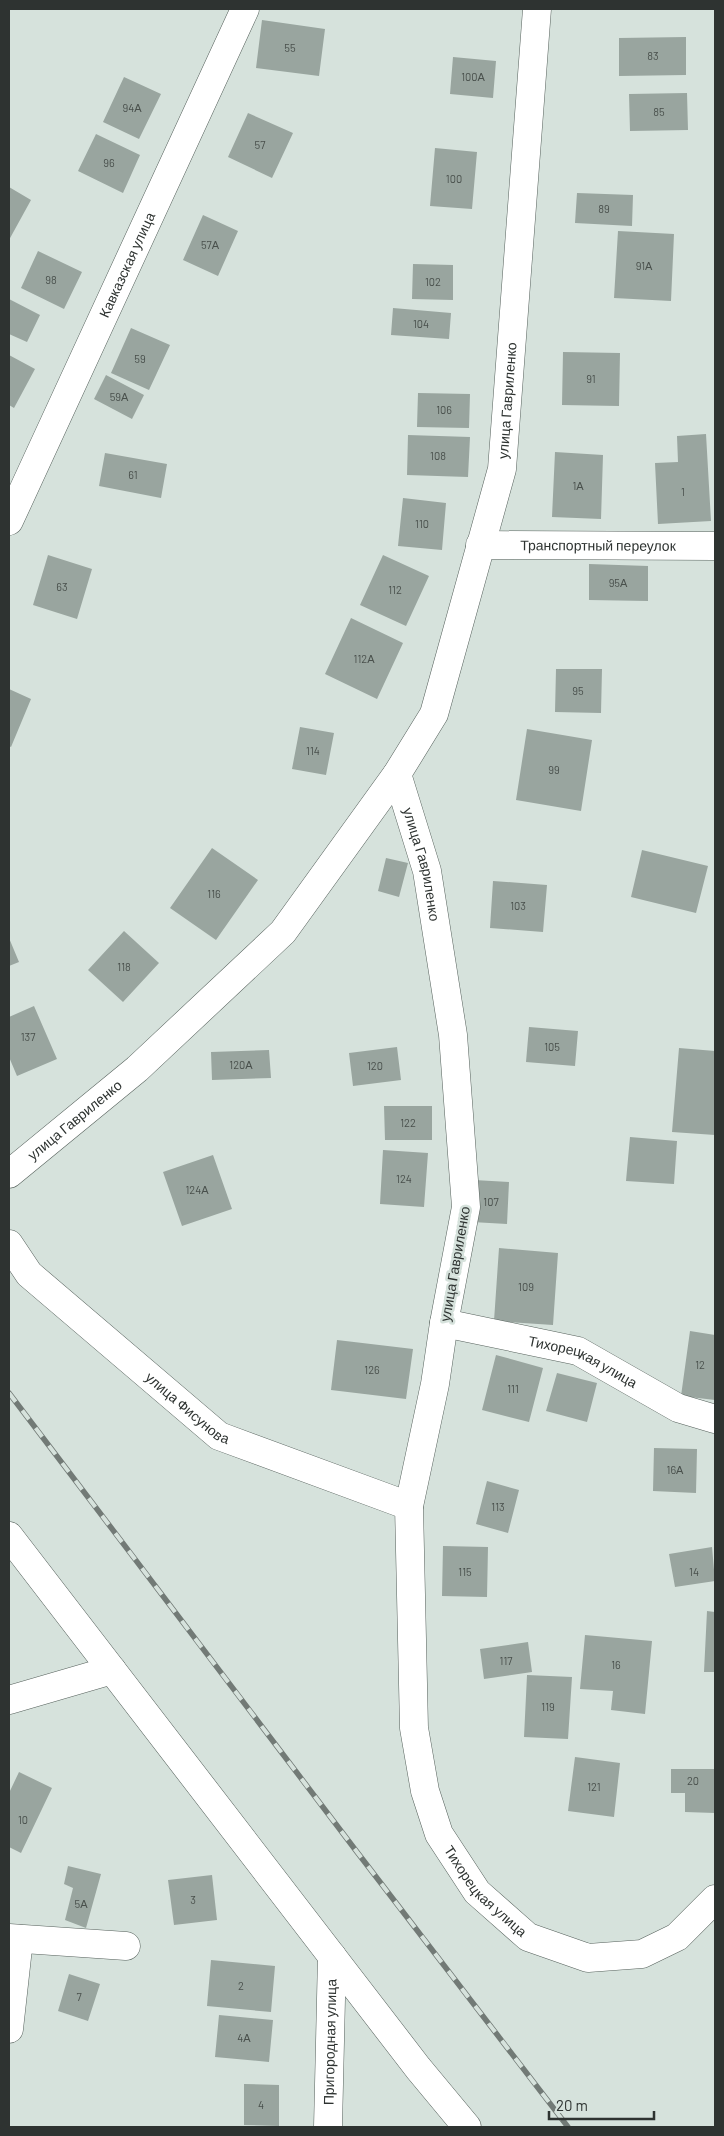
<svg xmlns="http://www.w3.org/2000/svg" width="724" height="2136" font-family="Barlow,sans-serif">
  <rect width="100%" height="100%" fill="#d6e2dc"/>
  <path fill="#99a59f" d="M262,20L325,29L319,76L256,68Z
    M686,37V75L619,76V38Z
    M453,57L496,61L493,98L450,94Z
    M124,77L161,94L139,139L103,122Z
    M687,93L688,130L630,131L629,94Z
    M248,113L293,133L272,178L228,157Z
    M96,134L140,155L123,193L78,171Z
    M435,148L477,152L472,209L430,206Z
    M9,187L31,200L9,240Z
    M577,193L633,195L632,226L575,223Z
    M203,215L238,231L218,276L183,260Z
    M618,231L674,234L671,301L614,298Z
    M38,251L82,272L64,309L21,288Z
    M413,264L453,265V300L412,299Z
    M9,299L40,315L27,342L9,334Z
    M393,308L451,313L449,339L391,335Z
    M131,328L170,345L149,390L111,373Z
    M563,352L620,353L619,406L562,405Z
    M9,355L35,369L14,408L9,405Z
    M106,375L144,395L132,419L94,399Z
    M418,393L470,394L469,428L417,427Z
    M706,434L711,521L658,524L655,463L678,462L677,436Z
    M408,435L470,437L468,477L407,475Z
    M555,452L603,455L601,519L552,517Z
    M105,453L167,464L161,498L99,486Z
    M403,498L446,503L442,550L398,546Z
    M48,555L92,569L77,619L33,605Z
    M383,555L429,576L406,626L360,605Z
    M589,564L648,566V601L589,600Z
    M351,618L403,643L377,699L325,674Z
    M556,669H602L601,713L555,712Z
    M9,689L31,699L11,747L9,746Z
    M300,727L334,733L326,775L292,769Z
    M527,729L592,740L581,811L516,800Z
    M212,848L258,880L216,940L170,908Z
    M642,850L708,866L696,913L631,897Z
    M386,858L408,863L399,897L378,891Z
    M493,881L547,885L543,932L490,928Z
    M124,931L159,963L123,1002L88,970Z
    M9,938L19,962L9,966Z
    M34,1006L57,1059L17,1076L9,1057V1017Z
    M529,1027L578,1031L575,1066L526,1062Z
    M397,1047L401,1080L353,1086L349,1053Z
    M679,1048L715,1051V1135L672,1132Z
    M269,1050L271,1078L212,1080L211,1052Z
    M384,1106H432V1140H385Z
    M630,1137L677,1141L674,1184L626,1181Z
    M383,1150L428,1153L424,1207L380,1204Z
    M213,1155L232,1209L182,1226L163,1172Z
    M474,1180L509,1182L507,1224L472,1222Z
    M499,1248L558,1253L553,1325L494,1321Z
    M690,1331L715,1335V1400L681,1396Z
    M337,1340L413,1349L406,1399L331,1390Z
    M496,1355L543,1368L529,1422L482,1410Z
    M557,1373L597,1383L587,1422L546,1411Z
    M654,1448L697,1449L696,1493L653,1491Z
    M487,1481L519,1490L508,1533L476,1524Z
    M443,1546L488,1547L487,1597L442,1596Z
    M712,1547L715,1581L675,1587L669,1554Z
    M707,1611L715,1612V1672H704Z
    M585,1635L652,1641L645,1714L611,1710L613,1691L580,1689Z
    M528,1642L532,1672L484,1679L480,1649Z
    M527,1675L572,1677L568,1739L524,1737Z
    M575,1757L620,1763L614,1817L568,1811Z
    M671,1769H715V1813L685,1812V1793H671Z
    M19,1772L52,1788L21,1853L9,1847V1793Z
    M68,1866L101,1874L86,1928L65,1920L73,1888L64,1884Z
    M212,1875L217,1920L174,1925L168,1880Z
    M211,1960L275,1966L271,2012L207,2006Z
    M69,1974L100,1984L88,2021L58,2011Z
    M219,2015L273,2020L269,2062L215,2057Z
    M244,2084L279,2085V2126L244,2125Z"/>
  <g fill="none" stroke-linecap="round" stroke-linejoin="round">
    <defs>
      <g id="street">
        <path id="s1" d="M9,521L245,9"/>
        <path id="s2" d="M480,545L715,546"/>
        <path id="s3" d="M397,774L427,871L453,1035L466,1207L444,1323L435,1384L409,1506L414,1728L425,1791L439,1834L477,1892L528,1937L588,1958L642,1954L677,1937L715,1899"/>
        <path id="s4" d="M9,1174L137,1069L283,932L397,774L434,714L502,469L537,9"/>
        <path id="s5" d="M9,1244L29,1274L219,1436L409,1506"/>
        <path id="s6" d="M444,1323L578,1351L678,1408L715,1419"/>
        <path d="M9,1700L112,1670"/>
        <path d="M9,1938L126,1946"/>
        <path d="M9,2029L19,1939"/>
        <path id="s7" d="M328,2127L332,1956"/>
      </g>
      <path id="secondary" d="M9,1536L418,2068L467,2127"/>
    </defs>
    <use href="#street" stroke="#56615c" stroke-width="29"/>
    <use href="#secondary" stroke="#56615c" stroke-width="29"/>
    <use href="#street" stroke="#fff" stroke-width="28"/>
    <use href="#secondary" stroke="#fff" stroke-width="28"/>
    <defs>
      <path id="rail" d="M9,1393L357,1852L568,2127"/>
    </defs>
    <use href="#rail" stroke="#727a76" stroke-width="5.5"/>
    <use href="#rail" stroke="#d6e2dc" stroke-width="4" stroke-dasharray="11" stroke-linecap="butt"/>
  </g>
  <g text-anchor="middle" stroke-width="5" stroke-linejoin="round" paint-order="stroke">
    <g font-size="11" fill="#49504c">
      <text x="290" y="52">55</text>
      <text x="653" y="60">83</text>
      <text x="473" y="81">100А</text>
      <text x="132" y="112">94А</text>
      <text x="659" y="116">85</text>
      <text x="260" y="149">57</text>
      <text x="109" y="167">96</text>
      <text x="454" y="183">100</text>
      <text x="604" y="213">89</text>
      <text x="210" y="249">57А</text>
      <text x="644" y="270">91А</text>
      <text x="51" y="284">98</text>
      <text x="433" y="286">102</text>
      <text x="421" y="328">104</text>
      <text x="140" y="363">59</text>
      <text x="591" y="383">91</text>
      <text x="119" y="401">59А</text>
      <text x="444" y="414">106</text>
      <text x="438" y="460">108</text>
      <text x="133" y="479">61</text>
      <text x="578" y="490">1А</text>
      <text x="683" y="496">1</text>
      <text x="422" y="528">110</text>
      <text x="618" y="587">95А</text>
      <text x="62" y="591">63</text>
      <text x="395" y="594">112</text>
      <text x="364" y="663">112А</text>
      <text x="578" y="695">95</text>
      <text x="313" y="755">114</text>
      <text x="554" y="774">99</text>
      <text x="214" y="898">116</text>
      <text x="518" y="910">103</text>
      <text x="124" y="971">118</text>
      <text x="28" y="1041">137</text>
      <text x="552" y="1051">105</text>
      <text x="241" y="1069">120А</text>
      <text x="375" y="1070">120</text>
      <text x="408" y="1127">122</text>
      <text x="404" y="1183">124</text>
      <text x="197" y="1194">124А</text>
      <text x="491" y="1206">107</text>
      <text x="526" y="1291">109</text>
      <text x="700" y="1369">12</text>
      <text x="372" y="1374">126</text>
      <text x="513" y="1393">111</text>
      <text x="675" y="1474">16А</text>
      <text x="498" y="1511">113</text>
      <text x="465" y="1576">115</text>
      <text x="694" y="1576">14</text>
      <text x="506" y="1665">117</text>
      <text x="616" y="1669">16</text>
      <text x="548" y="1711">119</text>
      <text x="693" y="1785">20</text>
      <text x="594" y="1791">121</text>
      <text x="23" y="1824">10</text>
      <text x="193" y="1904">3</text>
      <text x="81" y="1908">5А</text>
      <text x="241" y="1990">2</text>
      <text x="79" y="2001">7</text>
      <text x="244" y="2042">4А</text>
      <text x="261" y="2109">4</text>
    </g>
    <g font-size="14" fill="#2e3331" stroke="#d6e2dc">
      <text dy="5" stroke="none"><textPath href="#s1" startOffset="282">Кавказская улица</textPath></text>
      <text dy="5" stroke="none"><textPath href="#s4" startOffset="954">улица Гавриленко</textPath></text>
      <text dy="5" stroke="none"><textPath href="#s2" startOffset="118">Транспортный переулок</textPath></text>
      <text dy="5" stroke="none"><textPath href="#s3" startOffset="94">улица Гавриленко</textPath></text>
      <text dy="5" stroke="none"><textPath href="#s4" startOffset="85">улица Гавриленко</textPath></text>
      <text transform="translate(455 1264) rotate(-80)" y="5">улица Гавриленко</text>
      <text dy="5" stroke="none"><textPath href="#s6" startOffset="145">Тихорецкая улица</textPath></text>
      <text dy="5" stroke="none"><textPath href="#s5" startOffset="244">улица Фисунова</textPath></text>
      <text dy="5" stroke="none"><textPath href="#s3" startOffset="1150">Тихорецкая улица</textPath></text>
      <text dy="5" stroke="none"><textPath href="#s7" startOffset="85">Пригородная улица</textPath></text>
    </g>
  </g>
  <rect width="724" height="2136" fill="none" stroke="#2e3331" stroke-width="20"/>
  <path d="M549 2111v8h105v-8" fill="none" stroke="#2e3331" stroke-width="2.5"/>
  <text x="556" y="2111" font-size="15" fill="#2e3331" stroke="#d6e2dc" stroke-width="4" paint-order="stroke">20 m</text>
</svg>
